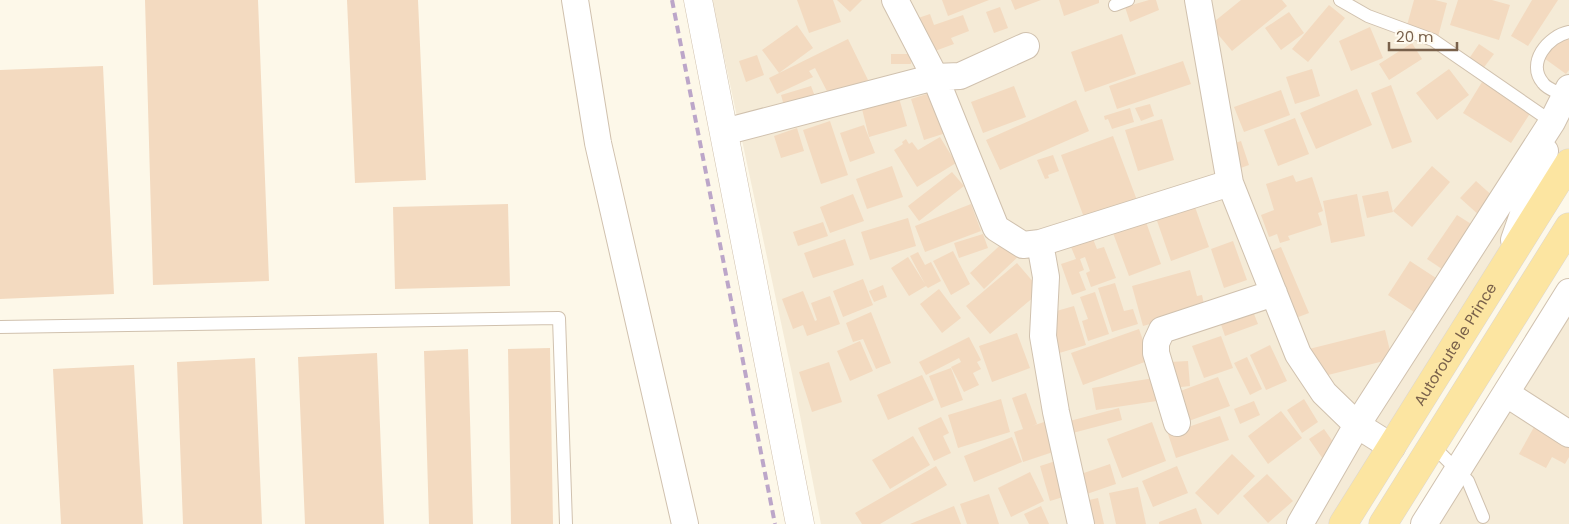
<svg xmlns="http://www.w3.org/2000/svg" width="1569" height="524" font-family="Poppins,sans-serif">
  <rect width="100%" height="100%" fill="#fdf8e9"/>
  <path fill="#f5ebd7" d="M712,0H1569V170L1334,524H821L792,374Z
    M1569,313V524H1421Z"/>
  <path fill="#f3dac0" d="M145,0H258L269,281L153,285Z
    M347,0H418L426,180L355,183Z
    M797,0H833L841,22L809,33Z
    M837,0H862L850,12Z
    M942,0H989L948,16Z
    M1011,0H1041L1015,10Z
    M1059,0H1099V3L1064,16Z
    M1149,0H1156L1159,10L1130,22L1125,7Z
    M1241,0H1282L1287,6L1232,51L1210,25Z
    M1414,0H1435L1447,3L1438,37L1406,29Z
    M1458,0H1492L1510,5L1499,40L1450,25Z
    M1532,0H1558L1528,46L1511,36Z
    M1329,5L1345,18L1308,62L1292,49Z
    M1000,7L1008,28L994,33L986,12Z
    M1289,12L1304,33L1281,50L1265,28Z
    M930,14L934,25L963,15L969,31L951,38L954,44L924,55L912,20Z
    M797,25L813,48L779,73L762,50Z
    M1370,27L1383,58L1351,71L1339,41Z
    M1554,30L1569,40V70L1566,74L1537,53Z
    M1122,34L1136,74L1085,92L1071,52Z
    M848,39L868,80L831,99L815,68L809,71L813,77L777,94L769,78Z
    M1412,43L1422,59L1389,80L1379,64Z
    M1479,44L1494,54L1482,70L1468,60Z
    M891,54H911V64H891Z
    M757,55L764,75L746,82L739,61Z
    M1183,61L1191,84L1117,109L1109,86Z
    M103,66L114,294L0,299V70Z
    M1312,69L1320,96L1295,104L1286,77Z
    M1449,69L1469,95L1437,120L1416,93Z
    M1482,82L1531,112L1511,143L1463,113Z
    M1391,85L1412,142L1392,149L1371,93Z
    M811,86L816,99L785,109L781,95Z
    M1014,86L1026,117L983,133L971,102Z
    M1357,89L1372,125L1316,149L1300,113Z
    M1281,90L1290,115L1244,132L1234,107Z
    M933,92L946,133L924,140L911,99Z
    M899,98L907,126L869,137L862,109Z
    M1076,100L1089,131L1000,170L986,140Z
    M1150,104L1154,116L1141,121L1135,108Z
    M1130,108L1134,122L1112,129L1108,119L1105,120L1104,116Z
    M1295,118L1309,154L1278,166L1264,130Z
    M1162,119L1174,160L1138,171L1125,130Z
    M830,121L848,175L821,184L803,130Z
    M864,125L875,153L850,162L840,133Z
    M797,128L804,151L781,158L774,136Z
    M1113,136L1138,203L1086,223L1061,155Z
    M940,137L956,163L917,187L894,150L903,144L902,142L906,139L909,144L912,142L918,150Z
    M1241,141L1249,165L1235,170L1227,146Z
    M1053,155L1059,171L1048,175L1049,178L1045,179L1037,160Z
    M892,166L903,197L867,209L856,179Z
    M1432,166L1450,182L1412,227L1393,211Z
    M952,172L964,186L919,221L908,206Z
    M1293,175L1296,182L1312,177L1323,211L1318,213L1322,225L1288,236L1290,240L1280,243L1277,234L1269,237L1261,215L1274,210L1266,184Z
    M1476,181L1496,199L1480,216L1460,198Z
    M1388,191L1393,212L1367,218L1362,196Z
    M853,194L864,221L830,233L820,207Z
    M1357,194L1365,236L1331,243L1323,201Z
    M508,204L510,286L395,289L393,207Z
    M971,204L981,231L925,252L915,226Z
    M1194,204L1209,247L1171,261L1156,218Z
    M1457,215L1476,227L1445,271L1427,259Z
    M908,218L916,246L870,260L861,232Z
    M823,222L828,236L798,246L793,232Z
    M1146,222L1161,264L1129,276L1113,233Z
    M983,234L988,248L959,258L954,243Z
    M1008,238L1022,253L984,289L970,273Z
    M845,239L854,265L813,278L804,253Z
    M1093,239L1097,249L1104,247L1116,278L1091,287L1086,273L1090,271L1085,257L1080,259L1084,270L1079,272L1086,290L1072,295L1061,264L1076,259L1071,247Z
    M1233,241L1247,280L1224,288L1211,249Z
    M1281,247L1309,313L1293,319L1265,253Z
    M953,251L970,284L951,295L933,261Z
    M918,252L925,265L931,262L941,281L928,288L926,286L909,296L891,268L908,257L925,284L910,256Z
    M1410,261L1436,278L1414,312L1388,295Z
    M1017,263L1041,291L990,334L966,306Z
    M1190,270L1197,296L1202,295L1205,309L1143,326L1132,286Z
    M863,279L873,305L843,317L833,291Z
    M1115,283L1124,311L1133,309L1138,324L1112,332L1098,288Z
    M883,285L887,297L874,302L869,291Z
    M939,289L961,318L942,333L920,304Z
    M803,291L815,321L817,320L811,303L830,296L840,324L807,336L803,325L793,329L782,299Z
    M1095,292L1109,334L1088,341L1082,321L1088,319L1080,297Z
    M1250,304L1258,324L1225,336L1218,316Z
    M1074,306L1086,345L1056,354L1048,329L1057,326L1053,312Z
    M871,312L891,363L876,369L863,339L853,342L846,323Z
    M1139,329L1150,360L1083,385L1071,353Z
    M1385,330L1392,359L1316,378L1309,349Z
    M1017,333L1030,368L992,382L979,346Z
    M1221,336L1233,368L1204,378L1192,346Z
    M969,337L981,360L977,362L981,369L973,373L979,385L964,392L951,367L961,362L959,358L926,375L919,362Z
    M860,341L873,371L850,381L837,351Z
    M1270,345L1287,381L1266,390L1250,355Z
    M550,348L553,524H511L508,349Z
    M468,349L473,524H429L424,351Z
    M377,353L384,524H305L298,357Z
    M1247,357L1262,389L1250,395L1234,363Z
    M255,358L262,524H183L177,362Z
    M1188,361L1190,386L1172,388L1170,362Z
    M829,362L842,402L812,412L799,372Z
    M134,365L143,524H61L53,369Z
    M951,368L963,400L941,408L929,376Z
    M922,375L934,400L888,420L877,395Z
    M1218,377L1230,406L1186,422L1175,393Z
    M1154,378L1157,401L1096,410L1092,388Z
    M1026,393L1037,424L1032,426L1047,421L1056,451L1023,462L1014,432L1023,429L1012,398Z
    M1001,399L1010,432L958,448L948,415Z
    M1304,399L1318,422L1302,433L1287,410Z
    M1254,401L1260,415L1240,424L1234,409Z
    M1119,408L1122,420L1065,435L1062,423Z
    M1281,411L1302,438L1268,464L1248,436Z
    M1220,416L1229,440L1176,458L1168,434Z
    M941,417L949,433L943,436L951,453L934,461L918,428Z
    M1539,418L1562,444L1569,447V457L1565,464L1552,457L1546,468L1519,454Z
    M1152,422L1166,461L1122,478L1107,439Z
    M1324,429L1338,449L1323,459L1309,439Z
    M913,436L930,465L890,489L872,460Z
    M1012,437L1022,462L974,482L964,456Z
    M1232,454L1255,476L1218,515L1195,493Z
    M1062,459L1073,494L1050,501L1040,466Z
    M1110,464L1116,484L1081,496L1075,476Z
    M936,466L947,485L880,524H862L855,513Z
    M1177,466L1188,493L1153,507L1142,481Z
    M1030,472L1044,501L1011,517L998,488Z
    M1267,474L1293,501L1268,523L1243,496Z
    M1138,487L1146,524H1116L1109,493Z
    M989,494L999,524H967L960,504Z
    M1098,498L1104,524H1085L1080,502Z
    M954,506L961,524H910Z
    M1041,506L1049,524H1029L1024,514Z
    M1196,508L1202,524H1159V522Z"/>
  <g fill="none" stroke-linecap="round" stroke-linejoin="round">
    <defs>
      <path id="service" d="M1340,0L1368,16L1433,40L1552,122
        M1115,5L1128,0
        M1564,96C1558,92 1547,89 1543,83C1526,63 1548,36 1569,32
        M0,327L559,318L566,524
        M1432,445L1468,481L1483,517"/>
      <path id="minor" d="M575,0L598,143L685,524
        M895,0L935,77L996,228L1023,245L1040,243L1230,183
        M1198,0L1230,183L1298,354L1324,393L1357,425L1392,447
        M724,132L935,77L960,76L1026,46
        M1514,240L1545,151
        M1040,243L1046,277L1043,336L1056,412L1081,524
        M1507,394L1569,434
        M1177,423L1156,353V343L1162,330L1274,293
        M1300,524L1357,425L1552,122L1569,88
        M1424,524L1569,292"/>
      <path id="tertiary" d="M698,0L800,524"/>
      <g id="primary">
        <path id="s1" d="M1343,524L1569,163"/>
        <path d="M1383,524L1569,227"/>
      </g>
    </defs>
    <use href="#service" stroke="#d0c1ae" stroke-width="14"/>
    <use href="#minor" stroke="#d0c1ae" stroke-width="28"/>
    <use href="#tertiary" stroke="#d0c1ae" stroke-width="29"/>
    <use href="#primary" stroke="#dcd6d0" stroke-width="29"/>
    <use href="#service" stroke="#fff" stroke-width="12"/>
    <use href="#minor" stroke="#fff" stroke-width="26"/>
    <use href="#tertiary" stroke="#fff" stroke-width="28"/>
    <use href="#primary" stroke="#fce5a1" stroke-width="28"/>
    <path stroke="#bca6c9" stroke-width="4" stroke-dasharray="8 5" stroke-linecap="butt" d="M672,0L775,524"/>
  </g>
  <g text-anchor="middle" stroke-width="4.5" stroke-linejoin="round" paint-order="stroke">
    <g font-size="15" fill="#79614b" stroke="#fffbf0">
      <text dy="5" stroke="none"><textPath href="#s1" startOffset="212">Autoroute le Prince</textPath></text>
    </g>
  </g>
  <path d="M1389 42v8h68v-8" fill="none" stroke="#79614b" stroke-width="2.5"/>
  <text x="1396" y="42" font-size="15" fill="#79614b" stroke="#fffbf0" stroke-width="4" paint-order="stroke">20 m</text>
</svg>
